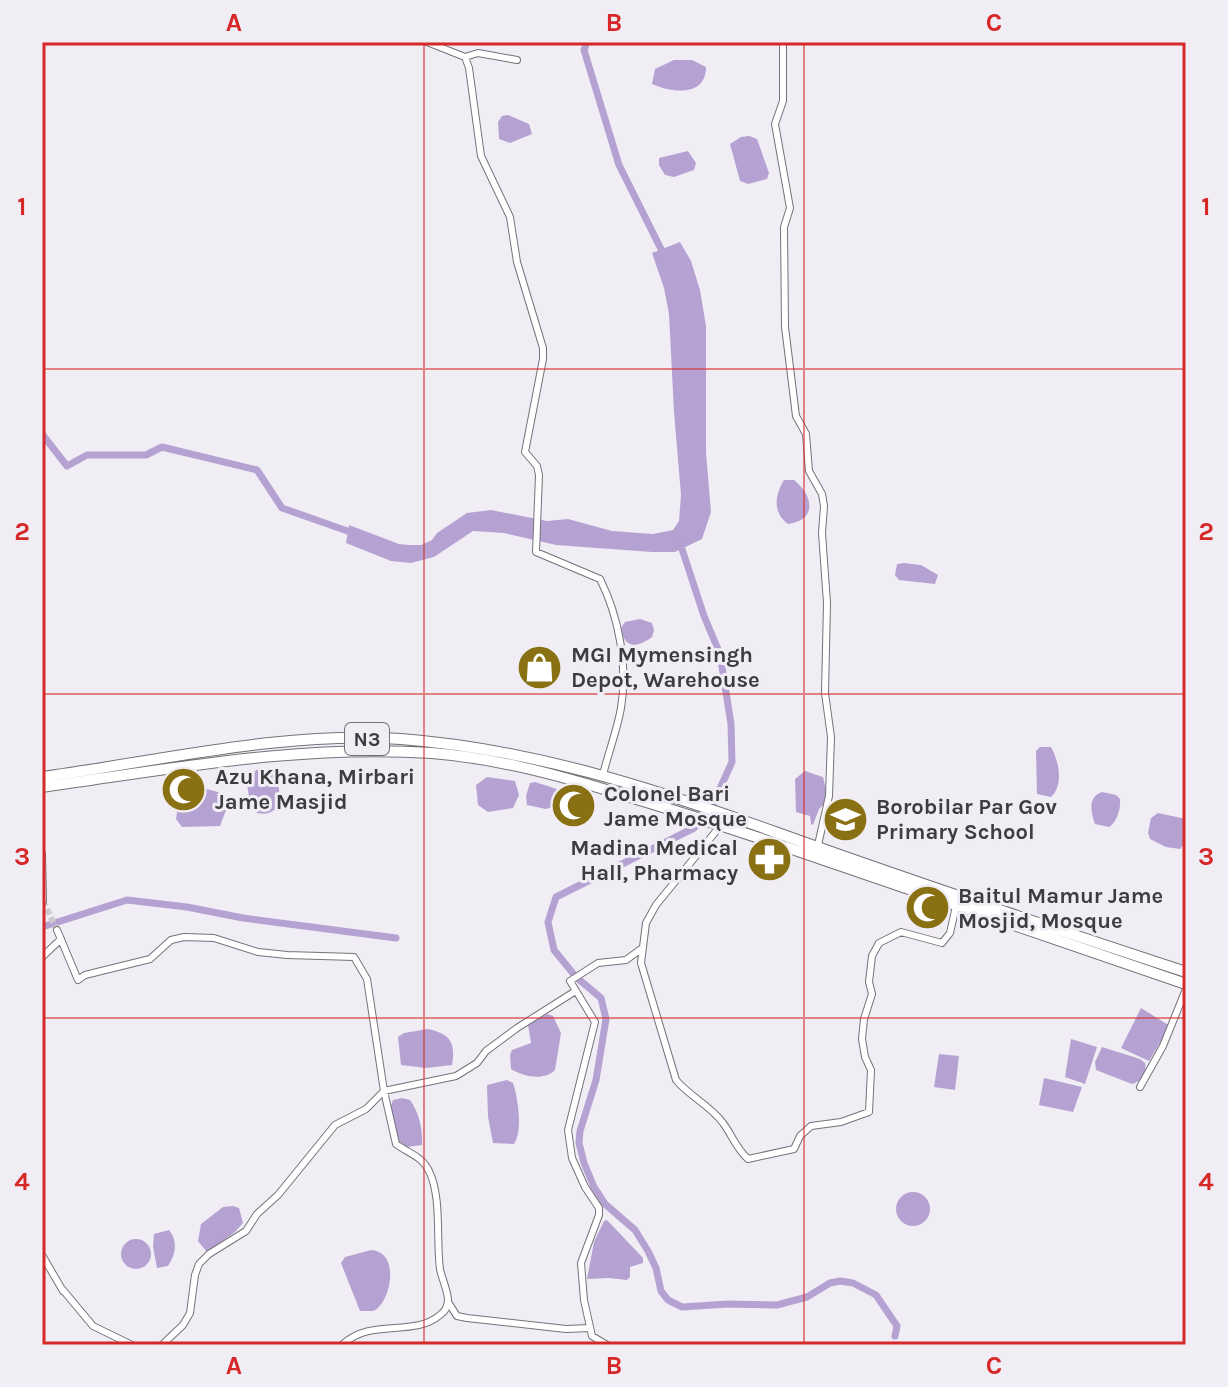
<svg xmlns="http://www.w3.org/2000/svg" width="1228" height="1387" font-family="Karla,sans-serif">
  <rect width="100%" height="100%" fill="#f0edf4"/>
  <path fill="#b5a2d3" d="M674,60H692L706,67C706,97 672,93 652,84L655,69Z
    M508,115L529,124L532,134L510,143L499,139L498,122L502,116Z
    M749,136L757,139L769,173L767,179L748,184L740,181L730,144L741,137Z
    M688,151L696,163L694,170L674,177L665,175L659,165V158Z
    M680,242L691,261L700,290L706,326V453L711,512L702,539L675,552H652L556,545L504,533L473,531L434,557L411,563L391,561L346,543L349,525L399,544L409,545H421L432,540L437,533L467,513L491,510L547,521L568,519L612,531L653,534L673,530L679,521L681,495L674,412L669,314L664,288L652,253Z
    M784,480H794C813,495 818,520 788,524C772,512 775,495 784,480Z
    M904,563L921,565L938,575L935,584L899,580L895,575L897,564Z
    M640,619L652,623L654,630L652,637C637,648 624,649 621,628L625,622Z
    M1040,747H1051C1059,761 1064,785 1051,797L1037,794L1036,751Z
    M268,769C281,778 280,793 278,807C269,815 261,816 251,810L247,784L256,770Z
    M805,771L823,777L826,790L825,803L819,809L813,825L811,824L810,816L796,812L795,779Z
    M487,777L515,781L519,795L513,808L488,812L478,805L476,785Z
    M535,782L560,790L557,806L546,809L527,805L526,796L530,783Z
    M190,785L226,794V810L220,826L182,827L176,819L178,805Z
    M1102,792L1116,795L1120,799C1121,809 1117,822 1109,827L1095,824C1091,813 1087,797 1102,792Z
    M1158,813L1186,819V842L1180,849L1166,847L1150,839L1148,833L1151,818Z
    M1141,1008L1170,1026L1149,1061L1121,1048Z
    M547,1014L553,1016L561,1033L555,1070C544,1081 524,1077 511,1069L510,1055L512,1050L531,1043L528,1025Z
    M428,1029C450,1034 456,1042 452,1065L426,1068L401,1065L398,1037L404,1033Z
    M1071,1039L1097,1047L1085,1084L1065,1077Z
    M1102,1047L1140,1059L1145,1063C1147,1073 1142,1081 1132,1084L1096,1070L1095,1062Z
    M939,1054L959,1056L955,1090L934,1087Z
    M1044,1078L1082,1087L1073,1112L1039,1105Z
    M507,1080L513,1083C518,1098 523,1131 514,1144L493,1143L488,1117L487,1085Z
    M402,1098L410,1100C419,1112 423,1130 422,1145L407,1147L398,1141L390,1108L393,1100Z
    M896 1209a17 17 0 1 1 34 0a17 17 0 1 1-34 0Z
    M233,1206L239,1208L243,1223L235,1232L207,1252L198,1241L201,1224L223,1207Z
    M607,1220L643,1258V1263L630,1267V1277L627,1280L609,1278L587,1279L594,1242L604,1221Z
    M169,1230C178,1241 176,1254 168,1266L157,1268L153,1247L154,1234Z
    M121 1254a15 15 0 1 1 30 0a15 15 0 1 1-30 0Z
    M371,1250C402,1252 390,1305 373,1311C372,1311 361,1311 360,1311L341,1263L345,1257Z"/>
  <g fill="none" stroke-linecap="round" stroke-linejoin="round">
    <path stroke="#b5a2d3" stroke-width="7" d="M587,42L584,50L619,165L664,255
      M42,434L67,466L87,455H146L162,447L257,470L282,508L356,534
      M680,543L704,616L720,654L731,724L732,762L708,815L694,828L556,897L548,922L554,950L576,977L601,998L606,1019L596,1080L580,1131L579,1143L584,1163L594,1187L605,1204L635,1230L648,1251L656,1268L661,1291L668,1300L682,1307L728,1304L777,1305L807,1297L830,1283L840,1281L853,1283L876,1295L897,1326L895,1336
      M42,927L127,900L187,907L243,918L396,938"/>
    <path stroke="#cccad0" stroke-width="6" stroke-dasharray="6 3" stroke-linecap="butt" d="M43,901L57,930"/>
    <defs>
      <path id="minor" d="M427,42L465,57L469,68L481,156L510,217L517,262L543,348V359L525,452L537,466L539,475L536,552L600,579C619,617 628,666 621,708C617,731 608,753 603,775
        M783,42V101L775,124L790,208L784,227L785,327L796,416L806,434L809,471L822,494L824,506L822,533L827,603L825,693L831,737L829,796L818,845
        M465,57L478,53L517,60
        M721,825L656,905L646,923L641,963L676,1080C689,1096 711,1106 723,1123C732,1135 736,1148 748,1159L794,1149L800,1136L811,1126L841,1122L869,1112L871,1070L865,1057L862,1039L864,1019L872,994L869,982L872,956L879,943L901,932L942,943L950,933L956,906
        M42,854L43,901
        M57,930L78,980L85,975L150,959L171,940L184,937L214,938L258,952L287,955L354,957L367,979L384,1091L366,1109L335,1125L278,1195L257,1214L246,1231L209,1254L199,1264L195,1275L190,1313L183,1325L162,1345
        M42,957L61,939
        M1140,1087L1163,1046L1186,989
        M42,1255L63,1291
        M63,1290L93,1326L132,1345
        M448,1302L457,1316L467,1318L566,1329L590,1328
        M342,1345C371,1317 413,1338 440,1315C446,1311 448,1306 448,1299C447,1289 442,1279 440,1269C436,1241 442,1197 429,1171C422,1156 408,1153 396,1144L384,1091L456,1076L477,1063L486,1051L517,1028L574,992
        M607,1345L592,1336L584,1300L581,1263L599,1215V1208L585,1187L572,1158L568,1130L595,1022L570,981L598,963L626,960L641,949"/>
      <path id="trunk" d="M42,777C161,761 281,731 401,739C531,749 653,788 775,832C911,881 1049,927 1186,972
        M42,787C172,769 300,744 432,753C496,758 558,775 620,794C680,812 739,831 798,851C927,896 1057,939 1186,984"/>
    </defs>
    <use href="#minor" stroke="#757279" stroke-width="8"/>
    <use href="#trunk" stroke="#757279" stroke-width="12"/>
    <use href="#minor" stroke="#fff" stroke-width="6"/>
    <use href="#trunk" stroke="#fff" stroke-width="10"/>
  </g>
  <path fill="none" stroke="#d62828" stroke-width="2" stroke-opacity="0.55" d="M424,42V1345M804,42V1345M42,369H1186M42,694H1186M42,1018H1186"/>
  <defs>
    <symbol id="shop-disc" viewBox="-11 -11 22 22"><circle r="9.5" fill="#897012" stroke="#f0edf4"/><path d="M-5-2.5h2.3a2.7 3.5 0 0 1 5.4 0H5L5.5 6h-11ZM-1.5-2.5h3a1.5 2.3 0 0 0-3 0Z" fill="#fff"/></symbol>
    <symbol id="mosque-disc" viewBox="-11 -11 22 22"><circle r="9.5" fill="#897012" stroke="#f0edf4"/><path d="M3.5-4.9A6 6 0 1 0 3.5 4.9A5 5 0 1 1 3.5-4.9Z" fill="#fff"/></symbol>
    <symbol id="school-disc" viewBox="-11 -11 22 22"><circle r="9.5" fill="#897012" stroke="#f0edf4"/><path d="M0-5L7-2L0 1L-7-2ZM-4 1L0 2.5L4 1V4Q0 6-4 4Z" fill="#fff"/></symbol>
    <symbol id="pharmacy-disc" viewBox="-11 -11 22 22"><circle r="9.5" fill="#897012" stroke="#f0edf4"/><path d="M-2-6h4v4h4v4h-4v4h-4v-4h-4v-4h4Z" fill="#fff"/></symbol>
  </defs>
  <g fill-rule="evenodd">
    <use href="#shop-disc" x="514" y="642" width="51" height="51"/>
    <use href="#mosque-disc" x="158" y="764" width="51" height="51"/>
    <use href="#mosque-disc" x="548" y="780" width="51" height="51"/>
    <use href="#school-disc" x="820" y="794" width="51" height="51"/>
    <use href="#pharmacy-disc" x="744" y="834" width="51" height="51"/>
    <use href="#mosque-disc" x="902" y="882" width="51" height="51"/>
  </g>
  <g text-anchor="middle" stroke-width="6" stroke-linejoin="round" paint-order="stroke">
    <rect fill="#f0edf4" stroke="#737175" stroke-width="2" x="345" y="723" width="44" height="32" rx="6"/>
    <g font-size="20" font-weight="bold" fill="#3d3c3f">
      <text x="367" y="746">N3</text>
    </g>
    <g font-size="22" font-weight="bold" fill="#3d3c3f" stroke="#f0edf4" text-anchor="start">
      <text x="571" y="662">MGI Mymensingh<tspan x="571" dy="25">Depot, Warehouse</tspan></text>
      <text x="215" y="784">Azu Khana, Mirbari<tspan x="215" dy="25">Jame Masjid</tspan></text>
      <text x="604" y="801">Colonel Bari<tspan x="604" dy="25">Jame Mosque</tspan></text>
      <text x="876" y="814">Borobilar Par Gov<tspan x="876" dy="25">Primary School</tspan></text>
      <text x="738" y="855" text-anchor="end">Madina Medical<tspan x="738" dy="25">Hall, Pharmacy</tspan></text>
      <text x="958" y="903">Baitul Mamur Jame<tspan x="958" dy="25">Mosjid, Mosque</tspan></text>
    </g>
  </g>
  <rect width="1228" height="1387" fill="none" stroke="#f0edf4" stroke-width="88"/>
  <rect x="44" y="44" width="1140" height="1299" fill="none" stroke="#d62828" stroke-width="3"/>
  <g font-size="26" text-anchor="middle" font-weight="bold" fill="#d62828">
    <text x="234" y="31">A</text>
    <text x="614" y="31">B</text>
    <text x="994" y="31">C</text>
    <text x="22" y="215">1</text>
    <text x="1206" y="215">1</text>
    <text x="22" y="540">2</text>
    <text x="1206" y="540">2</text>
    <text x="22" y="865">3</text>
    <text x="1206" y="865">3</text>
    <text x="22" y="1190">4</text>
    <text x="1206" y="1190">4</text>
    <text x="234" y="1374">A</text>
    <text x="614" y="1374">B</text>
    <text x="994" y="1374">C</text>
  </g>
</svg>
